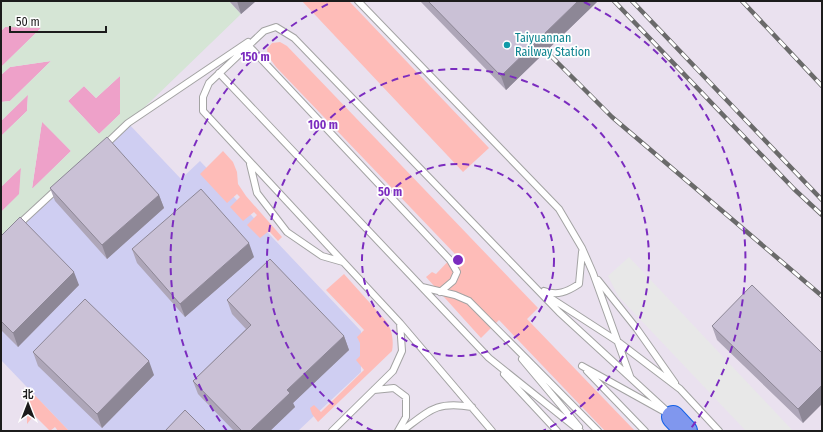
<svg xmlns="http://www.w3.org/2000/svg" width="823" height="432" font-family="'Fira Sans Condensed','Noto Sans SC',sans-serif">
  <rect width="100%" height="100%" fill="#eae1ef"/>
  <path fill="#cfcef2" d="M128,123L181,179L200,161L361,331V372L298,431H69L1,360V246Z"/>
  <path fill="#eea1c9" d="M5,27H42L1,67V31Z
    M51,61L10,101L1,102V75L10,67Z
    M120,76V114L99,134L68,101L84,86L96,98Z
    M28,94L27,111L1,136V121Z
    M42,121L71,151L32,189Z
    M21,167L20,194L1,212V187Z"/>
  <path fill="#febcb8" d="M302,1H349L489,148L463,172Z
    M280,42L287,46L538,308L527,319L635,431H605L499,320L481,338L426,277L432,272L436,274L455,254L276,67L268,56L267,49L272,43Z
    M223,151L233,162L237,172L238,184L246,196L282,237L278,241L269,231L260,238L247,225L257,215L254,212L243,221L230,207L240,197L237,194L227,203L200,174Z
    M344,274L386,321C392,329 394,341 392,351L318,422L312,414L310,408L314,405L321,412L364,370L356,360L360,356V343L357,337L364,330L326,290Z
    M27,387L69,431H58L55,427L50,431L34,415L27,424Z"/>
  <path fill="#e8e8e8" d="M629,257L793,431H746L618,296L608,276Z"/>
  <path fill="#d5e5d5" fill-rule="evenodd" d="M1,1H229L241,14L1,246V212L19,194L21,168L1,187V136L27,111L28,95L1,121V102L10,101L51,61L10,67L1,75V67L41,28L5,27L1,31ZM120,76V114L99,134L68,101L84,86L96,98ZM42,122L71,151L33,188H32Z"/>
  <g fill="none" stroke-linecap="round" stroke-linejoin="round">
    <defs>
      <path id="lane" d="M358,1L559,209L582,248L593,273L630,376
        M248,45L450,260L457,272L453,281L440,292
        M219,73L489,358L580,431
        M105,145L128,123L248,42
        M250,164L257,193L287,232L322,256L343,262
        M18,225L58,188
        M598,280L637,329L675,383
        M422,287L455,295L469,301L598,431
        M544,291C557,296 567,292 579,284L582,252
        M546,295L617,341L680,389L719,431
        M400,323L492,431
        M522,359L579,427
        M582,366L663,411
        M587,371L645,431
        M504,374L557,431
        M374,390L394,388L406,397V417L398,431
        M332,431L393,371L402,351L400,323L203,111V97L209,83L264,31L276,27L294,38L559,312L670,414
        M402,431C430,410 436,401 472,407"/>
      <path id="highway" d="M673,417L686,431"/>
    </defs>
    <use href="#lane" stroke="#a3a3a3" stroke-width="8"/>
    <use href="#highway" stroke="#1461e7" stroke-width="24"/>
    <use href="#lane" stroke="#fff" stroke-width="6"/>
    <use href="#highway" stroke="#8097ee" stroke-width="22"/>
    <defs>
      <path id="rail" d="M614,1L794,189L822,215
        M632,1L822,200
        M742,1L822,86
        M538,43L612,117L822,296"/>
    </defs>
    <use href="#rail" stroke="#6a6a6a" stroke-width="4.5"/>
    <use href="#rail" stroke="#fff" stroke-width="3" stroke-dasharray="9" stroke-linecap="butt"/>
  </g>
  <path fill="#aea6b8" d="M229,1H256L241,14Z
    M420,1H598L506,90Z
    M50,188L159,195L164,208L107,259L55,201Z
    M1,236L79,285L18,347L1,330Z
    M132,249L254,257L185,317L137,263Z
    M227,300L344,336L349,350L293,403L295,407L270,431H234L198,394L193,381L246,329L232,314Z
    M712,326L822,353L803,423L717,340Z
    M33,352L154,375L102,428L38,366Z"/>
  <path fill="#8d8796" d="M237,1H256L241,14Z
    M578,1H598L506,90L501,76Z
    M159,195L164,208L107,259L102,245Z
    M249,243L254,257L185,317L180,304Z
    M74,272L79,285L18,347L13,333Z
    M344,336L349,350L293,403L295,407L270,431H250L287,390Z
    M149,361L154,375L102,428L97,414Z
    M822,385V404L803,423L798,409Z"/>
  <path fill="#cac1d6" stroke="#8d8796" d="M428,1H578L501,76Z
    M107,137L159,195L102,245L50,188Z
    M201,189L249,243L180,304L132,249Z
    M20,217L74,272L13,333L1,321V236Z
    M270,259L344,336L287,390L290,393L250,431H242L193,381L251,325L227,300Z
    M752,285L822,353V385L798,409L712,326Z
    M85,299L149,361L97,414L33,352Z
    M185,410L206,431H165Z"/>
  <g fill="none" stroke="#7b2cbf" stroke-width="2" stroke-dasharray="7 5">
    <circle cx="458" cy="260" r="96"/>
    <path d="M373 431A191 191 0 1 1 543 431"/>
    <path d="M227 431A287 287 0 0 1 332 2M584 2A287 287 0 0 1 689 431"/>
  </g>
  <circle fill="#0f9aa8" stroke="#fff" stroke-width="1.5" cx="507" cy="45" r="4"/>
  <g text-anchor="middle" stroke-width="3.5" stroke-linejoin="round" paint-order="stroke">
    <g font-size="12" fill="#0d838f" stroke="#fff" text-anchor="start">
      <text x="515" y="42">Taiyuannan<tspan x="515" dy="14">Railway Station</tspan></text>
    </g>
  </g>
  <circle cx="458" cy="260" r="6" fill="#7b2cbf" stroke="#fff" stroke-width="2"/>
  <g font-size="12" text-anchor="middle" font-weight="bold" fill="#7b2cbf" stroke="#fff" stroke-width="3.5" stroke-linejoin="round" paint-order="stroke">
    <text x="255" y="61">150 m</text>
    <text x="323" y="129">100 m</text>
    <text x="390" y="196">50 m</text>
  </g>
  <rect width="823" height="432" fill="none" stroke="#1c1c1c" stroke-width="4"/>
  <g transform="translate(28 404)" stroke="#ffffff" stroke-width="3" paint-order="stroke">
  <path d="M0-3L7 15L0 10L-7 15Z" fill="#1c1c1c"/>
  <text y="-6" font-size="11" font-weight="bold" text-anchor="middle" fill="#1c1c1c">北</text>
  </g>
  <path d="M10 26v6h96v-6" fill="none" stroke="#1c1c1c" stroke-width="2"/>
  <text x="16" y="26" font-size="12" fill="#1c1c1c" stroke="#ffffff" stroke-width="3" paint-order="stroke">50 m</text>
</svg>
